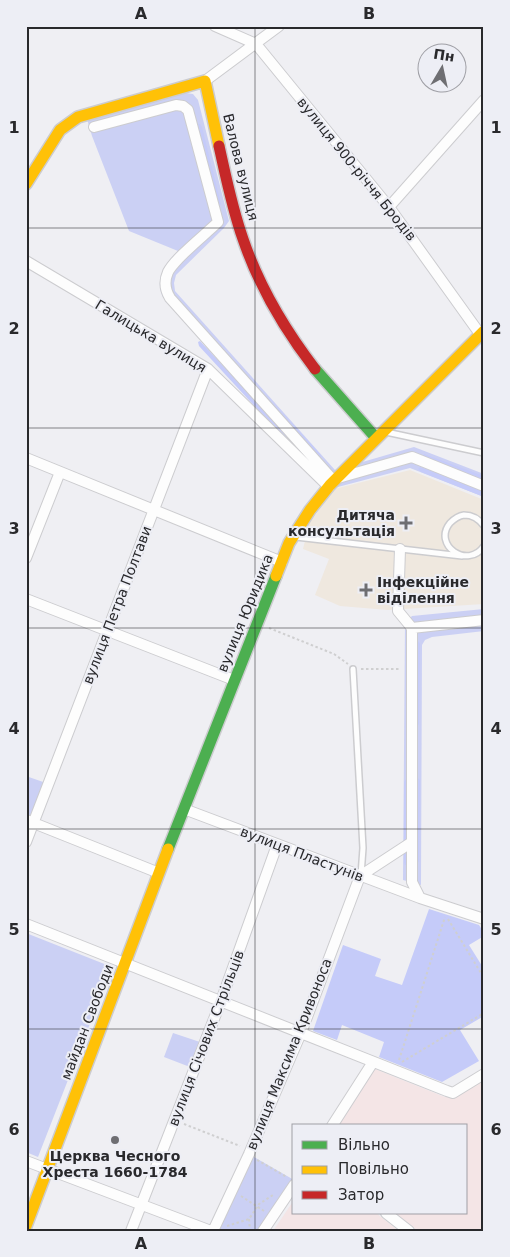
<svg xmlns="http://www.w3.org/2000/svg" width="510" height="1257" font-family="'DejaVu Sans',sans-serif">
  <rect width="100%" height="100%" fill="#efeff3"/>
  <path fill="#f4e5e6" d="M375,1069L445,1097H452L484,1078V1231H418L395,1213H466V1126H338Z
    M294,1200V1213H376L399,1231H273Z"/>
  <path fill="#efe8df" d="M410,470L484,500V604L388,610L340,606L315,595L329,559L303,549L309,524L334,489Z"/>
  <path fill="#cbd0f4" d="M186,93L193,94L198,100L229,221L224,228L176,275L174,283L175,291L335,470L414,447L484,474V497L410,468L334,488L326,482L163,297C154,279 166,263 178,251L129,231L92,136L87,119Z
    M484,609V631L432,637L425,640L422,645L421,885L403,880L405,623L412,616Z
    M26,776L46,783L32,819L26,816Z
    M26,933L112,967L38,1157L26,1152Z
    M173,1033L200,1042L190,1067L164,1057Z
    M249,1154L294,1180L263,1231H213Z"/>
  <path fill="#c5cbf9" d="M198,124H200L202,127L221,204L218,208Z
    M208,333L320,454L321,457L319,460Z
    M200,341L312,460L309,465L199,346L198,342Z
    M424,454L484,476V483L423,456Z
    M420,467L484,490V497L421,472L418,469Z
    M418,641L420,643L419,724L417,728L415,727V642Z
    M418,778L420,780L419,861L417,864H415V779Z
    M408,779V865H405L404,862V782L405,780Z
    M429,909L479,925L484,933V936L469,945L484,969V1016L460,1030L479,1061L442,1082L379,1057L384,1042L342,1025L337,1040L313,1031L343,945L381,959L375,976L402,985Z"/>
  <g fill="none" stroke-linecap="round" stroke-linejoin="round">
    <defs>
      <path id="lane" d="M386,432L484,453
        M484,526C479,519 473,515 464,515C458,516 454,519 450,523C432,545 468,570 484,546
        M296,537L462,556
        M353,669L363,848L361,875"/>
      <path id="street" d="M215,26L256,44L389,207L480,334
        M205,81L279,26
        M94,127L176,105L183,106L188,110L218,222C206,234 175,258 168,272C164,281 165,290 170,298L334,481
        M389,207L484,100
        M26,261L208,369L329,487
        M26,458L282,562
        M338,478L412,457L484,486
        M400,549L398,611L412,628
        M26,558L60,472
        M26,599L234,680
        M412,628V882L420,898
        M412,628L484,620
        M184,809L420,898L484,919
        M26,820L159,873
        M26,842L208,369
        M26,924L447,1091L453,1093L484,1074
        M332,1126L373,1062
        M26,1161L211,1231
        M386,1213L409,1231
        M131,1231L221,1001L277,845
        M213,1231L249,1154L301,1033L360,876L412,842
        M263,1231L294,1185"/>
      <path id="fast" d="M315,369L376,438
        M168,849L276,576"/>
      <path id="slow" d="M26,184L60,130L78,117L205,81L219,146
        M276,576L289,543L310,510L330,485L484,331
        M26,1226L168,849"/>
      <path id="jam" d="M219,146C226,177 232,208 243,239C259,286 285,330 315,369"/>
    </defs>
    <use href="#lane" stroke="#cccccf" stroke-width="8"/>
    <use href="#street" stroke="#cccccf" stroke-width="12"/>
    <use href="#fast" stroke="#cccccf" stroke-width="14"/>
    <use href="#slow" stroke="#cccccf" stroke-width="14"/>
    <use href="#jam" stroke="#cccccf" stroke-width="14"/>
    <path stroke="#cfcfd0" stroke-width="2" stroke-dasharray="2.5 2.5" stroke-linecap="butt" d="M269,628L334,654L348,664
      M361,669H401
      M448,919L484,978
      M399,1060L445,917
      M402,1062L484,1013
      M184,1124L240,1146
      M257,1160L287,1177
      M241,1196L264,1211
      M249,1219L250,1231
      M227,1226L249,1219L259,1204L273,1195"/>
    <use href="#lane" stroke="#fdfdfd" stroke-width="5"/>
    <use href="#street" stroke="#fdfdfd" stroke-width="10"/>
    <use href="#fast" stroke="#4caf50" stroke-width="11"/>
    <use href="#slow" stroke="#ffc107" stroke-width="11"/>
    <use href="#jam" stroke="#c62828" stroke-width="11"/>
  </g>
  <path fill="none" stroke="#29292c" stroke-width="1" stroke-opacity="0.55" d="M255,26V1231M26,228H484M26,428H484M26,628H484M26,829H484M26,1029H484"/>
  <g fill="#6e6e72" stroke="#edeef5" stroke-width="2">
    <path d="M403.5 515.5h5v5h5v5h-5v5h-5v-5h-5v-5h5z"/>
    <path d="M363.5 582.5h5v5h5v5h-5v5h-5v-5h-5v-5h5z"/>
    <circle cx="115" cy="1140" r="5"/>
  </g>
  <g text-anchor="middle" stroke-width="4" stroke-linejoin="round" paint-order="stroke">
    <g font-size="14" fill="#29292c" stroke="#edeef5">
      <text transform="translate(241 167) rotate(76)" y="5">Валова вулиця</text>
      <text transform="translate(357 169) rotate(51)" y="5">вулиця 900-річчя Бродів</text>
      <text transform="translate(151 336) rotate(31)" y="5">Галицька вулиця</text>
      <text transform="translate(117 605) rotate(-69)" y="5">вулиця Петра Полтави</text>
      <text transform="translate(245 613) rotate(-68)" y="5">вулиця Юридика</text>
      <text transform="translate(302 854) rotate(21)" y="5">вулиця Пластунів</text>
      <text transform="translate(87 1022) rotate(-69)" y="5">майдан Свободи</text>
      <text transform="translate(206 1038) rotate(-69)" y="5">вулиця Січових Стрільців</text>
      <text transform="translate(289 1054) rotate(-68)" y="5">вулиця Максима Кривоноса</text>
    </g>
    <g font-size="14" font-weight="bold" fill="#29292c" stroke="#edeef5" text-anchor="end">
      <text x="395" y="520">Дитяча<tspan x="395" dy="16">консультація</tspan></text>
      <text x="377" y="587" text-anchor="start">Інфекційне<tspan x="377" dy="16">віділення</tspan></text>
      <text x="115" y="1161" text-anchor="middle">Церква Чесного<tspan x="115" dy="16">Хреста 1660-1784</tspan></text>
    </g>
  </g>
  <rect width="510" height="1257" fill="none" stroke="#edeef5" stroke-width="55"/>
  <rect x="292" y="1124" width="175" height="90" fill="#edeef5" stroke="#9f9fa5"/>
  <rect x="302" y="1141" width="25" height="8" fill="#4caf50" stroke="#9f9fa5"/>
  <text x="338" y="1150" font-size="15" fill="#29292c">Вільно</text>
  <rect x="302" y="1166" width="25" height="8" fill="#ffc107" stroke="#9f9fa5"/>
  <text x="338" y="1174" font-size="15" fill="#29292c">Повільно</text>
  <rect x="302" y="1191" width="25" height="8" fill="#c62828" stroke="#9f9fa5"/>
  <text x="338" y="1200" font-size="15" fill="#29292c">Затор</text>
  <g transform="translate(442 68) rotate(9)"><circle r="24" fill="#edeef5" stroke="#9f9fa5"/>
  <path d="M0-4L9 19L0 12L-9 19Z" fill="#6e6e72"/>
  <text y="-8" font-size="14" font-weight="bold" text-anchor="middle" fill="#29292c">Пн</text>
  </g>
  <rect x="28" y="28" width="454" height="1202" fill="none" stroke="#29292c" stroke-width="2"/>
  <g font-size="16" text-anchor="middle" font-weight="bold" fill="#29292c">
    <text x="141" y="19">A</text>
    <text x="369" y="19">B</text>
    <text x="14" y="133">1</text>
    <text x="496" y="133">1</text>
    <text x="14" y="334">2</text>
    <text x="496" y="334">2</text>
    <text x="14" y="534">3</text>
    <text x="496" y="534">3</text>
    <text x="14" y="734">4</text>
    <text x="496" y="734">4</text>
    <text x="14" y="935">5</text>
    <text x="496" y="935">5</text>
    <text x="14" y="1135">6</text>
    <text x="496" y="1135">6</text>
    <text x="141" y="1249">A</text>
    <text x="369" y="1249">B</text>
  </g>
</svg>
